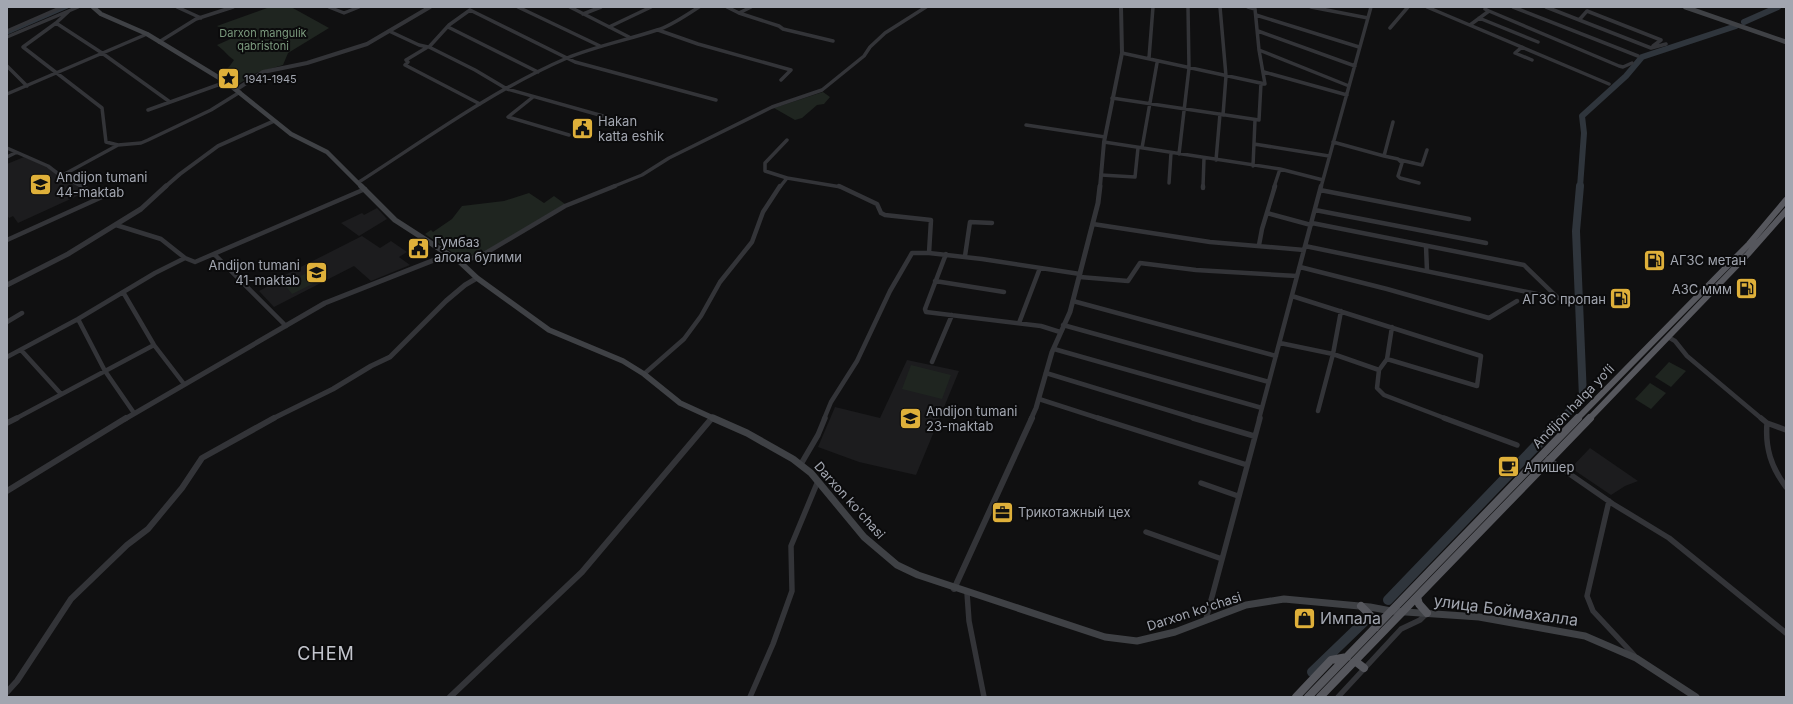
<svg xmlns="http://www.w3.org/2000/svg" width="1793" height="704" font-family="Inter,sans-serif">
  <rect width="100%" height="100%" fill="#101011"/>
  <path fill="#1c1c1e" d="M24,157L47,166L88,191L18,223L13,216L9,218L7,215V164Z
    M377,208L387,219L359,236L341,223L362,213L364,215Z
    M362,236L380,248L391,241L407,252L399,257L410,265L371,281L354,266L274,307L259,291L280,280L279,278Z
    M907,360L959,371L916,475L859,462L818,447L835,407L880,418Z
    M1590,448L1638,481L1625,486L1611,495L1571,468Z"/>
  <path fill="#1f2520" d="M270,7H291L329,28L288,53L283,65L256,73L237,85L218,74L229,67L234,60C227,55 225,51 217,45L235,37L217,26Z
    M823,92L830,97L824,104L817,105L802,118L795,120L774,108Z
    M529,193L544,203L554,196L565,204L486,251L462,259L425,234L431,230L433,232L452,219L462,206L504,201Z
    M319,267L327,277L292,294L284,284Z
    M1669,362L1686,371L1671,387L1655,377Z
    M911,365L951,375L942,399L902,389Z
    M1650,383L1666,393L1651,409L1635,399Z"/>
  <g fill="none" stroke-linecap="round" stroke-linejoin="round">
    <path stroke="#2f353c" stroke-width="3.5" d="M7,33L67,7"/>
    <path stroke="#2f353c" stroke-width="6" d="M1744,22L1778,7
      M1580,187L1584,133L1582,116L1626,76L1642,57L1736,26"/>
    <path stroke="#2f353c" stroke-width="8" d="M1562,419L1583,397L1576,231L1580,186"/>
    <path stroke="#2f353c" stroke-width="10" d="M1388,600L1563,418
      M1312,672L1367,619"/>
    <path stroke="#333438" stroke-width="3.5" d="M177,7L201,18
      M329,7L344,13L359,7
      M518,7L600,46
      M570,7L629,37
      M727,7L739,13L751,7
      M1220,7L1226,76L1223,115
      M1311,7L1368,18
      M1427,7L1609,84
      M1486,7L1485,9L1489,11L1619,66L1623,67L1632,63
      M1513,7L1638,56
      M1546,7L1651,48L1666,44
      M739,13L779,26L783,29L833,41
      M583,14L601,7
      M1256,15L1359,47
      M1479,18L1538,42
      M1579,20L1587,11L1661,40L1653,46
      M56,23L102,53L170,102
      M1470,25L1489,11
      M448,27L538,72
      M609,27L651,7
      M1390,28L1408,7
      M658,30L698,44L791,70L781,80
      M7,31L62,7
      M389,31L419,45L428,47
      M1258,31L1355,66
      M7,37L78,7
      M159,42L196,19L233,7
      M1522,47L1515,53L1532,60
      M426,48L406,60L408,62L405,65L480,104
      M1259,50L1349,86
      M1122,53L1265,84L1259,50L1255,9L1248,7
      M1149,58L1153,7
      M7,66L27,86
      M1264,72L1347,95
      M7,94L147,34
      M533,97L508,117L569,135
      M1112,98L1259,120L1261,83
      M148,110L226,82
      M603,116L507,89L475,70L429,47L449,25L470,10L575,62L716,100
      M1026,125L1105,137
      M1104,142L1280,169L1323,180
      M1333,142L1384,156L1393,122
      M1254,144L1329,156
      M118,145L141,143L148,140L211,110L240,92
      M7,148L48,166L61,176L83,187
      M1142,148L1157,63
      M1179,154L1189,68L1188,7
      M1384,156L1398,159L1402,163L1398,176L1400,178L1419,183
      M7,157L15,153
      M1216,160L1220,114
      M1400,160L1422,165L1427,150
      M1253,166L1255,120
      M1101,175L1135,177L1138,148
      M61,176L118,145L106,142L102,108L23,47L56,23L69,11
      M787,178L841,187
      M359,182C426,139 493,90 567,58C596,46 627,40 657,30C671,26 686,15 699,7
      M1169,183L1171,153
      M612,187L642,175L669,158L772,107L822,90L864,56L870,47L885,33L926,7
      M780,187L787,178L765,171V163L787,140
      M1203,187L1204,158
      M1274,187L1280,169
      M1321,187L1371,7"/>
    <path stroke="#333438" stroke-width="4.5" d="M81,186L102,197
      M839,186L877,204L881,213L885,215L931,220L929,253L982,259L1080,274
      M1203,188V186
      M1320,190L1469,219
      M1315,210L1486,243
      M1267,213L1311,225
      M1312,223L1524,265L1558,298L1572,301
      M1093,224L1210,242L1304,250
      M116,225L161,239L185,258
      M7,240L102,197
      M1259,245L1262,229L1275,186
      M1305,246L1556,298
      M1426,246L1427,271
      M214,254L286,326
      M946,254L925,309L926,312L1041,326L1060,332
      M965,256L970,222L992,223
      M460,262L484,254L565,206L615,186
      M1300,267L1387,289L1489,318L1517,301
      M1080,277L1128,281L1140,263L1196,270L1297,276
      M935,281L1004,292
      M123,292L154,345L184,384
      M1292,296L1481,356L1477,386L1387,359
      M1073,301L1276,356
      M78,319L105,371L134,413
      M7,322L22,313
      M1019,323L1040,268
      M1063,325L1269,382
      M1668,337L1675,341L1687,356L1762,419
      M1280,343L1333,354L1379,370L1377,388L1384,395L1447,419
      M1054,349L1262,408
      M21,350L61,394
      M7,357L78,319L155,273L185,258L195,262L365,189
      M932,362L952,315
      M1379,370L1387,359L1392,327
      M1046,373L1197,419
      M644,374L684,339L701,316L720,282L752,242L763,212L780,186
      M1039,399L1101,419
      M1318,411L1333,354L1341,311
      M15,419L154,345
      M824,419L831,402L857,361L890,291L912,253H929
      M1259,419L1321,186"/>
    <path stroke="#333438" stroke-width="5.5" d="M1098,418L1247,465
      M1193,418L1254,436
      M1444,418L1517,445
      M1761,418L1767,423L1786,430
      M7,423L17,418
      M1767,423C1765,448 1771,467 1786,487
      M1548,459L1613,504L1669,538L1786,633
      M801,464L818,435L825,418
      M1201,483L1238,496
      M1609,501L1587,596L1593,611L1634,655
      M1146,532L1222,559
      M967,593L969,621L984,697
      M1206,619L1260,418
      M750,697L773,644L792,591L791,546L818,481
      M1338,697L1401,629L1420,620L1427,613"/>
    <path stroke="#333438" stroke-width="4" d="M237,89L263,72L307,63L367,44L430,7
      M165,187L180,174L218,146L274,121
      M1100,187L1104,142L1122,53L1121,7"/>
    <path stroke="#333438" stroke-width="5" d="M7,285L68,254L141,209L166,186
      M125,419L325,303L447,255
      M272,419L333,389L371,366L390,357L446,301L465,285L477,278
      M1031,419L1036,408L1052,352L1070,312L1098,203L1100,186"/>
    <path stroke="#333438" stroke-width="6" d="M7,491L126,418
      M954,589L1032,418
      M7,692L17,681L71,599L127,545L148,529L182,488L202,458L274,418
      M450,697L582,572L712,418"/>
    <path stroke="#3f4145" stroke-width="4.5" d="M93,7L101,14L147,34L226,82L291,134L327,152L362,187
      M1685,7L1786,42"/>
    <path stroke="#3f4145" stroke-width="5.5" d="M361,186L395,220L460,262L477,278L549,330L623,361L644,374L680,403L715,419"/>
    <path stroke="#3f4145" stroke-width="7" d="M713,418L747,433L793,459L811,473L864,537L897,565L918,575L1105,637L1137,641L1175,632L1246,605L1284,599L1370,607L1391,611L1479,617L1585,636L1636,658L1696,697"/>
    <path stroke="#56575d" stroke-width="6" d="M1577,419L1749,244L1786,200
      M1589,419L1748,254L1786,211"/>
    <path stroke="#56575d" stroke-width="8" d="M1417,597L1419,604L1427,613
      M1361,606L1374,619L1375,628
      M1355,661L1364,668
      M1296,697L1331,660L1347,657
      M1308,697L1578,418
      M1320,697L1590,418"/>
  </g>
  <defs>
    <symbol id="sight-square" viewBox="-11 -11 22 22"><rect x="-9" y="-9" width="18" height="18" rx="4" fill="#dfb03a" stroke="#0b0b0c"/><path d="M0-6L1.8-2.2L6-1.7L2.9 1.2L3.7 5.4L0 3.3L-3.7 5.4L-2.9 1.2L-6-1.7L-1.8-2.2Z" fill="#111"/></symbol>
    <symbol id="civic-square" viewBox="-11 -11 22 22"><rect x="-9" y="-9" width="18" height="18" rx="4" fill="#dfb03a" stroke="#0b0b0c"/><path d="M-.6-6.5H3V-4.5H.6V-3L4-1V1h2V6H-6V1h2V-1L-.6-3ZM-1.2 2.5V6h2.4V2.5Z" fill="#111"/></symbol>
    <symbol id="school-square" viewBox="-11 -11 22 22"><rect x="-9" y="-9" width="18" height="18" rx="4" fill="#dfb03a" stroke="#0b0b0c"/><path d="M0-5L7-2L0 1L-7-2ZM-4 1L0 2.5L4 1V4Q0 6-4 4Z" fill="#111"/></symbol>
    <symbol id="fuel-square" viewBox="-11 -11 22 22"><rect x="-9" y="-9" width="18" height="18" rx="4" fill="#dfb03a" stroke="#0b0b0c"/><path d="M-5.5-6h7V0h2V4h1.3V-2.5L3-4.5l.8-.8L6-3V5H2.5V1h-1V6h-7ZM-4.2-4.7v3.2H.2V-4.7Z" fill="#111"/></symbol>
    <symbol id="cafe-square" viewBox="-11 -11 22 22"><rect x="-9" y="-9" width="18" height="18" rx="4" fill="#dfb03a" stroke="#0b0b0c"/><path d="M-5.5-4.5H6V0H3Q3 3.5 0 3.5H-2.5Q-5.5 3.5-5.5 0ZM3-3.2v2h1.7v-2ZM-6 4.5H4V6H-6Z" fill="#111"/></symbol>
    <symbol id="office-square" viewBox="-11 -11 22 22"><rect x="-9" y="-9" width="18" height="18" rx="4" fill="#dfb03a" stroke="#0b0b0c"/><path d="M-6-3h4V-5.5h4V-3h4V5H-6ZM-1-4.5V-3h2v-1.5ZM-6 0V1H6V0Z" fill="#111"/></symbol>
    <symbol id="shop-square" viewBox="-11 -11 22 22"><rect x="-9" y="-9" width="18" height="18" rx="4" fill="#dfb03a" stroke="#0b0b0c"/><path d="M-5-2.5h2.3a2.7 3.5 0 0 1 5.4 0H5L5.5 6h-11ZM-1.5-2.5h3a1.5 2.3 0 0 0-3 0Z" fill="#111"/></symbol>
  </defs>
  <g fill-rule="evenodd">
    <use href="#sight-square" x="216" y="66" width="25" height="25"/>
    <use href="#civic-square" x="570" y="116" width="25" height="25"/>
    <use href="#school-square" x="28" y="172" width="25" height="25"/>
    <use href="#civic-square" x="406" y="236" width="25" height="25"/>
    <use href="#fuel-square" x="1642" y="248" width="25" height="25"/>
    <use href="#school-square" x="304" y="260" width="25" height="25"/>
    <use href="#fuel-square" x="1734" y="276" width="25" height="25"/>
    <use href="#fuel-square" x="1608" y="286" width="25" height="25"/>
    <use href="#school-square" x="898" y="406" width="25" height="25"/>
    <use href="#cafe-square" x="1496" y="454" width="25" height="25"/>
    <use href="#office-square" x="990" y="500" width="25" height="25"/>
    <use href="#shop-square" x="1292" y="606" width="25" height="25"/>
  </g>
  <g text-anchor="middle" stroke-width="4" stroke-linejoin="round" paint-order="stroke">
    <g font-size="11" fill="#7b9a7e" stroke="#0b0b0c">
      <text x="263" y="37">Darxon mangulik<tspan x="263" dy="13">qabristoni</tspan></text>
    </g>
    <g font-size="11" fill="#a2a6b0" stroke="#0b0b0c" text-anchor="start">
      <text x="244" y="83">1941-1945</text>
    </g>
    <g font-size="13" fill="#a2a6b0" stroke="#0b0b0c" text-anchor="start">
      <text x="598" y="126">Hakan<tspan x="598" dy="15">katta eshik</tspan></text>
      <text x="56" y="182">Andijon tumani<tspan x="56" dy="15">44-maktab</tspan></text>
      <text x="434" y="247">Гумбаз<tspan x="434" dy="15">алока булими</tspan></text>
      <text x="1670" y="265">АГЗС метан</text>
      <text x="300" y="270" text-anchor="end">Andijon tumani<tspan x="300" dy="15">41-maktab</tspan></text>
      <text x="1732" y="294" text-anchor="end">АЗС ммм</text>
      <text x="1606" y="304" text-anchor="end">АГЗС пропан</text>
      <text x="926" y="416">Andijon tumani<tspan x="926" dy="15">23-maktab</tspan></text>
      <text x="1524" y="472">Алишер</text>
      <text x="1018" y="517">Трикотажный цех</text>
    </g>
    <g font-size="13" fill="#a2a6b0" stroke="#0b0b0c">
      <text transform="translate(1573 406) rotate(-46)" y="5">Andijon halqa yo‘li</text>
      <text transform="translate(850 500) rotate(48)" y="5">Darxon ko'chasi</text>
      <text transform="translate(1194 611) rotate(-18)" y="5">Darxon ko'chasi</text>
    </g>
    <g font-size="16" fill="#a2a6b0" stroke="#0b0b0c">
      <text transform="translate(1506 610) rotate(8)" y="6">улица Боймахалла</text>
    </g>
    <g font-size="16" fill="#a2a6b0" stroke="#0b0b0c" text-anchor="start">
      <text x="1320" y="624">Импала</text>
    </g>
    <g font-size="18" letter-spacing="1" fill="#c3c5cd" stroke="#0b0b0c">
      <text x="326" y="660">CHEM</text>
    </g>
  </g>
  <rect width="1793" height="704" fill="none" stroke="#a2a6b0" stroke-width="16"/>
</svg>
